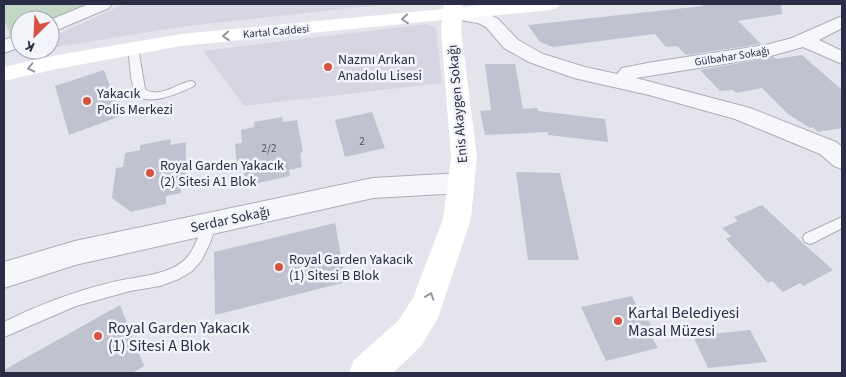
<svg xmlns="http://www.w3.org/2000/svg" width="846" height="377" font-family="'Source Sans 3',sans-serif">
  <rect width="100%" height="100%" fill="#e3e4ec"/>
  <path fill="#d5d6e1" d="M124,4H388L187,26L50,48V38Z
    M427,24L436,28L442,83L244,106L203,51Z"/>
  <path fill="#c4d6c4" d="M4,4H89L50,20H20V35L12,39L4,20Z"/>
  <path fill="#c0c2cf" d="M701,4H781L782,14L738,21L761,44L686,55L677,46L666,47L655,34L553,47L540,42L528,25L703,6Z
    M802,55L842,90V128L818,132L813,127L810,128L788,114L762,88L736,93L733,90L720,91L700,70L774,57L776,59Z
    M485,64H515L523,109L537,108L538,111L605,119L608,142L548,135V132L485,135L480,111L491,110Z
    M104,70L121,116L69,135L55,86Z
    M372,112L385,148L345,157L335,120Z
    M282,117L283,122L297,120L303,152L300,153L302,167L289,170L290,176L258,183L244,175L243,165L237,166L235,144L242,143L241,130L254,127V122Z
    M171,139L170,145L186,142V177L181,178V193L166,196V204L131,212L112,198L116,168L123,167L125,153L140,150V145Z
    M516,172L560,173L579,260H528Z
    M762,205L803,243L833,270L803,286L800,283L783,292L772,281L768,283L726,239L731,236L722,228L738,221L734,217Z
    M335,223L346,282L215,315L214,252Z
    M632,296L638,308L641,307L655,333L650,334L658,348L606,361L581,307Z
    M120,305L144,366L132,373H4V370Z
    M750,330L767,362L708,368L693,336Z"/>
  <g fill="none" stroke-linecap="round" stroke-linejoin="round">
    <defs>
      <path id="lane" d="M133,45L138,48L145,89C158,99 177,84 190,81L194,82L195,84L194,86C181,92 144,110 135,91C130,81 130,60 128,48Z
        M210,217L215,219L217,223L210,243L201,261L192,271L179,279L160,286L130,291L76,306L4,337V322C36,306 70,293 105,284C127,277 164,277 182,262C196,251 198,234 205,219Z
        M842,217V228L815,242L810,244L805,242L803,238L805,234Z"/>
      <path id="street" d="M89,4H112L109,8L50,33V20Z
        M453,9L489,14L498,19L518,40L543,54L585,67L617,74L622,68L653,62L766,45L792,38L842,16V28L819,40L842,51V64L803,47L767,57L636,78L750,108L836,142L842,147V169L834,166L820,154L735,119L649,95L574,78L529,62L504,48L486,27L478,23L447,18L444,14L447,10Z
        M20,34V47L4,53V40Z
        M461,173L470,176L473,183L470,190L461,193L373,198L75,265L4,288V262L75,241L373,178Z"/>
    </defs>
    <use href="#lane" stroke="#acadba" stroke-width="2"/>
    <use href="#street" stroke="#acadba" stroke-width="2"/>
    <use href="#lane" fill="#f6f7fa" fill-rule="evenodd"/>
    <use href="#street" fill="#f6f7fa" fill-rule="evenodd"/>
    <path fill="#fff" fill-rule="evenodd" d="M444,4H462V7L493,4H560L557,8L550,10L462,19L461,30L477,157L471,219L438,318L422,345L393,373H349L354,360L398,321L413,298L443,219L451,157L441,30L442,20L181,46L57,69L4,81V67L57,55L181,34L443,9Z"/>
  </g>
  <defs><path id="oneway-chevron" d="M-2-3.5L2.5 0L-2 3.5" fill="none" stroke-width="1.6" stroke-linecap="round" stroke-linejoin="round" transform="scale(1.25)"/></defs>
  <g stroke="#9496a2">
    <use href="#oneway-chevron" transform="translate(405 19) rotate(175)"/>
    <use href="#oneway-chevron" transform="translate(226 36) rotate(175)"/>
    <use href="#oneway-chevron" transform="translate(31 68) rotate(167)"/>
    <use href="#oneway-chevron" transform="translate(430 296) rotate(-71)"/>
  </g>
  <g fill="#d65243" stroke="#f3f4f9" stroke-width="2">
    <circle cx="328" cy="67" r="5"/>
    <circle cx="87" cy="101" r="5"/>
    <circle cx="150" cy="173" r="5"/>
    <circle cx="279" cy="267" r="5"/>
    <circle cx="618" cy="321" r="5"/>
    <circle cx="98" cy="336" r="5"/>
  </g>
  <g text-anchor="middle" stroke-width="5" stroke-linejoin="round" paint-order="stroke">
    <g font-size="11" fill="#2a2d45" stroke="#f3f4f9">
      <text transform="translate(276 31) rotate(-5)" y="4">Kartal Caddesi</text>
      <text transform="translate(732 56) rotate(-9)" y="4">Gülbahar Sokağı</text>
    </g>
    <g font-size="11" fill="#505268">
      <text x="362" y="145">2</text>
      <text x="269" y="152">2/2</text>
    </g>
    <g font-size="14" fill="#2a2d45" stroke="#f3f4f9" text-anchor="start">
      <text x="338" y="64">Nazmı Arıkan<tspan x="338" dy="16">Anadolu Lisesi</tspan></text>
      <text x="97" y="98">Yakacık<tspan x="97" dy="16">Polis Merkezi</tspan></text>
      <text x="160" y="170">Royal Garden Yakacık<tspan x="160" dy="16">(2) Sitesi A1 Blok</tspan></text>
      <text x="289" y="264">Royal Garden Yakacık<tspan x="289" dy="16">(1) Sitesi B Blok</tspan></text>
    </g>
    <g font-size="14" fill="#2a2d45" stroke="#f3f4f9">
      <text transform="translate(457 104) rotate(-95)" y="5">Enis Akaygen Sokağı</text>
      <text transform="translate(230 219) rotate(-12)" y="5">Serdar Sokağı</text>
    </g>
    <g font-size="16" fill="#2a2d45" stroke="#f3f4f9" text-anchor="start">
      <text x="628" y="318">Kartal Belediyesi<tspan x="628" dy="18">Masal Müzesi</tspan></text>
      <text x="108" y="333">Royal Garden Yakacık<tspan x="108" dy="18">(1) Sitesi A Blok</tspan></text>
    </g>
  </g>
  <rect width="846" height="377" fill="none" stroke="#2a2d45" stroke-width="10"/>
  <g transform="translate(35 35) rotate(204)"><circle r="24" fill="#f3f4f9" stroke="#a3a4b1"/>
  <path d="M0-4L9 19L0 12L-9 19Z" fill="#d65243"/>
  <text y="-8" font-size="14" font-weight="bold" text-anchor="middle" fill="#2a2d45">K</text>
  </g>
</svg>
